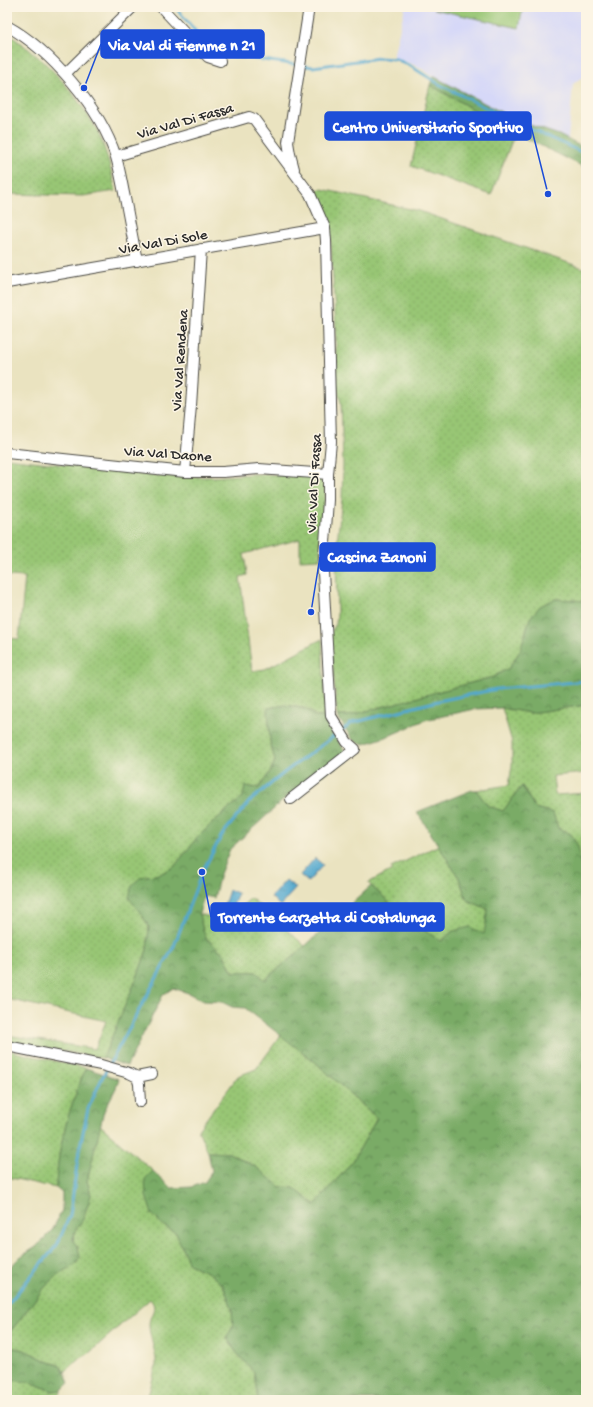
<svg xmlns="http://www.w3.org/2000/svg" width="593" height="1407" font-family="'Gochi Hand',sans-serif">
  <defs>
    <pattern id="grass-dots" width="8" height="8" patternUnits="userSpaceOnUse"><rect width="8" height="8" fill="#98c675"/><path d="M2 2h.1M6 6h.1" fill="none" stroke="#83aa65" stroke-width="1.8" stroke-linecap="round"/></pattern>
    <pattern id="forest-crowns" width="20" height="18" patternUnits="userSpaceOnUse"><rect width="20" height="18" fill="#7aab66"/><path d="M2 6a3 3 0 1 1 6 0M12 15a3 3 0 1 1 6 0" fill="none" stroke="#648b54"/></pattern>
    <pattern id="water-ripples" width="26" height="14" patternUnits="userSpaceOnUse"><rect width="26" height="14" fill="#52a8ce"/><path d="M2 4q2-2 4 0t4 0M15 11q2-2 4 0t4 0" fill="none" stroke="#4489a7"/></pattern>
  </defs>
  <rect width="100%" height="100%" fill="#fcf5e5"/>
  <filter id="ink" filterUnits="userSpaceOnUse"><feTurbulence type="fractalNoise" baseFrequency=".025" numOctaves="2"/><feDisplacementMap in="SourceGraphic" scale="8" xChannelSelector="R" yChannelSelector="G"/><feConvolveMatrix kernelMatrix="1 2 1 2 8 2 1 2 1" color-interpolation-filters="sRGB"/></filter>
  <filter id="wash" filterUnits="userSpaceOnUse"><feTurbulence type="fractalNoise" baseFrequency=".012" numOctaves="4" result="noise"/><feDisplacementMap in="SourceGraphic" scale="16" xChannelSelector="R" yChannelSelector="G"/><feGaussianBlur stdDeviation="0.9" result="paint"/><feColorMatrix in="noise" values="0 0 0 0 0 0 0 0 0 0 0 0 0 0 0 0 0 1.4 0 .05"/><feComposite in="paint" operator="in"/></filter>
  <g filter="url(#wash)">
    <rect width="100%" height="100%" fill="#eae3c0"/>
    <path fill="#d6d8f8" d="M405,7H434V8L519,28L523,7H586V74L573,84L568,140L516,120L443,82L417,66L393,57Z"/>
    <path fill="url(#grass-dots)" stroke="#627850" d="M7,33C40,56 63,78 85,111C89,118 95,125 98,132C107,151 111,172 116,191L83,196L7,194Z
      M430,85L515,133L491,195L411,166Z
      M322,189L419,211L586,269V601L555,599L530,618L520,651L509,668L493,677L348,716H337L330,633L336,624L337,614L336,550L342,499L343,463L341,403L336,383V330L330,230C327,216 320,204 317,190Z
      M7,458L150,475L185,477H212L253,474L320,476L326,483L320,559L300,560V539L244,554L247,575L240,577L252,671L265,669L322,639L326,717C311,717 317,715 306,709C295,704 280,706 268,708L270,741L275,761L270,772L259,788L243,797L212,823L196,839L174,867L160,874L141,877L142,915L149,927L147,950L138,975L103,1058L7,1042V1035L95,1049L106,1021L7,999V638L19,639L25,577L7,576Z
      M586,705V773L553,776L555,795L586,793V874L582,871L578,847L571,834L558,828L553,813L535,808L522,786L503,811L488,806L476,790L509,785L512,765V742L502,708L530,713Z
      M439,845L459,878L467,900L488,909L485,935L453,931L441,942L419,927L397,920L387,900L368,883L392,870L391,868Z
      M251,898L305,946L265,980L256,972H233L223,953L206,938L198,914L226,920Z
      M281,1035L314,1061L377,1118L353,1161L315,1205L294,1188L280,1187L256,1167L229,1153L208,1152L198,1130L238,1076L256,1069Z
      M7,1050L86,1068C70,1105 57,1148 56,1188L7,1177Z
      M100,1125L153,1171L145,1180L164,1226L176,1233L189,1264L209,1273L223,1284L232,1308L233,1326L227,1338L236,1352L254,1372L258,1400H147C150,1388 154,1376 156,1364C157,1354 149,1337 149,1325C149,1314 159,1309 150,1299L88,1354L78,1360L65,1372L60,1365L49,1362L24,1350L9,1347L10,1332L44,1288L59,1274L74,1265L78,1247L73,1241L75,1231L83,1219L91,1195L87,1181Z
      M12,1380L33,1383L52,1391L62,1390L57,1400H7V1383Z"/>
    <path fill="url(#forest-crowns)" stroke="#526b48" d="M433,76L516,120L559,135L586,149V168L515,133L430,85Z
      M555,599L586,601V705L530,713L502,708L475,709L425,720L391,735L365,744L358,743L352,739L337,716H348L493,677L509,668L520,651L530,618L540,606Z
      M285,705L306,709L316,717H326C331,733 342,744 349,759L288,796L230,849L220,874L214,898L204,896L199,914L203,930L206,938L223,953L233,972H256L265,980L305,946L371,886L387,900L397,920L419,927L441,941L453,931L470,927L484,934L488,909L467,900L459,878L417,812L472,790H476L488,806L503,811L522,786L535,808L553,813L558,828L571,834L578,847L582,871L586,874V1400H258L254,1372L236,1352L227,1337L233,1326L232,1308L223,1285L209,1273L189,1264L176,1233L164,1226L152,1214L146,1196L145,1179L153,1171L171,1188L192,1187L205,1182L212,1171L208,1152L229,1153L256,1167L280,1187L294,1188L315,1205L353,1161L377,1118L314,1061L245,1008L232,1007L222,1002L204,1001L188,993L173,988L163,995L127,1066L103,1058L138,975L147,950L149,927L142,915L129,898L132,885L141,877L160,874L174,867L196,839L212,823L243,797L245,786L259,788L270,772L275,761L270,741L268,708Z
      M86,1068L119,1079L116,1088L104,1111L87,1181L91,1195L83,1219L75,1231L73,1241L78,1247L80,1257L75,1265L59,1274L44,1288L7,1336V1270L20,1257L36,1247L53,1229L62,1210V1193L56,1188C57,1148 70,1105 86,1068Z
      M9,1347L24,1350L49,1362L60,1365L65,1372L69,1383L62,1390L52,1391L33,1383L12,1380L7,1383V1350Z"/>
    <path fill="#98c675" stroke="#627850" d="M434,7H523L519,28L434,9Z"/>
    <path fill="url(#water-ripples)" stroke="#3e6a7c" d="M315,858L323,865L308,882L300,875Z
      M286,880L296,888L280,906L271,897Z
      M229,890L238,893L231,911L223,908Z"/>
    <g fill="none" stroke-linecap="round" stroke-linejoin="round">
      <path stroke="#52a8ce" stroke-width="3" d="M175,7L208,46L227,55L313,67L378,58L396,59L412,67L439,84L512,121L586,154
        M7,1305L57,1245L70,1215L79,1151L88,1109L102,1078L174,946L202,872L222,835L249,802L285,772L352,723L438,701L497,689L586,681"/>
    </g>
  </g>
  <g filter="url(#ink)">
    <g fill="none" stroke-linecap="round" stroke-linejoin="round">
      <defs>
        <path id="minor" d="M161,7L208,57L220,61
          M7,26C51,50 101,109 116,157C120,170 122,184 125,198C129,219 133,240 137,261
          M65,74L133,7
          M116,156L249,117L254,119L310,194L325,228L326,241L331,442L328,474V500L323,572L331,716L347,742L355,749L291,799
          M294,169L290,154L288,142L309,7
          M7,283L325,228
          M7,453L185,472H223L259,469L328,474
          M185,472L191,406L201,249
          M7,1046L101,1065L129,1073L137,1077L152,1074
          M137,1077L139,1084L140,1102"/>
      </defs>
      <use href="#minor" stroke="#484741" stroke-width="12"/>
      <use href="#minor" stroke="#fff" stroke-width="10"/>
    </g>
  </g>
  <g text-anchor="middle" stroke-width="3" stroke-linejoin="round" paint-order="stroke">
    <g font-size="15" fill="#2b2b2b" stroke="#fcf5e5">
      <text transform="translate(185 120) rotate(-16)" y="5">Via Val Di Fassa</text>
      <text transform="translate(163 241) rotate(-10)" y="5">Via Val Di Sole</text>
      <text transform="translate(179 360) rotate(-86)" y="5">Via Val Rendena</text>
      <text transform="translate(168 453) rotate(4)" y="5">Via Val Daone</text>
      <text transform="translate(313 483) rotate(-87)" y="5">Via Val Di Fassa</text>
    </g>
  </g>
  <path fill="none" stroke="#1d4ed8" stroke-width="1.5" d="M84 88L101 44M548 194L531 126M311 612L320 557M202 872L211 917"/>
  <g fill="#1d4ed8" stroke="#fcf5e5" stroke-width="1.5">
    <circle cx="84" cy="88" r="4"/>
    <circle cx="548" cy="194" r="4"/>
    <circle cx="311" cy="612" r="4"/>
    <circle cx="202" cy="872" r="4"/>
  </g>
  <g fill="#1d4ed8" stroke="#1d4ed8" stroke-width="1.5">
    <rect x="101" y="30" width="163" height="28" rx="4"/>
    <rect x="325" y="112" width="206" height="28" rx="4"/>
    <rect x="320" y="543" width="115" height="28" rx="4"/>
    <rect x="211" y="903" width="233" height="28" rx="4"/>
  </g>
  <g font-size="16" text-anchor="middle" font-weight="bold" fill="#fff">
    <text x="182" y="50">Via Val di Fiemme n 21</text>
    <text x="428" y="132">Centro Universitario Sportivo</text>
    <text x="377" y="562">Cascina Zanoni</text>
    <text x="327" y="922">Torrente Garzetta di Costalunga</text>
  </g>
  <rect width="593" height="1407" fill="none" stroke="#fcf5e5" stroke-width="24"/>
</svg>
